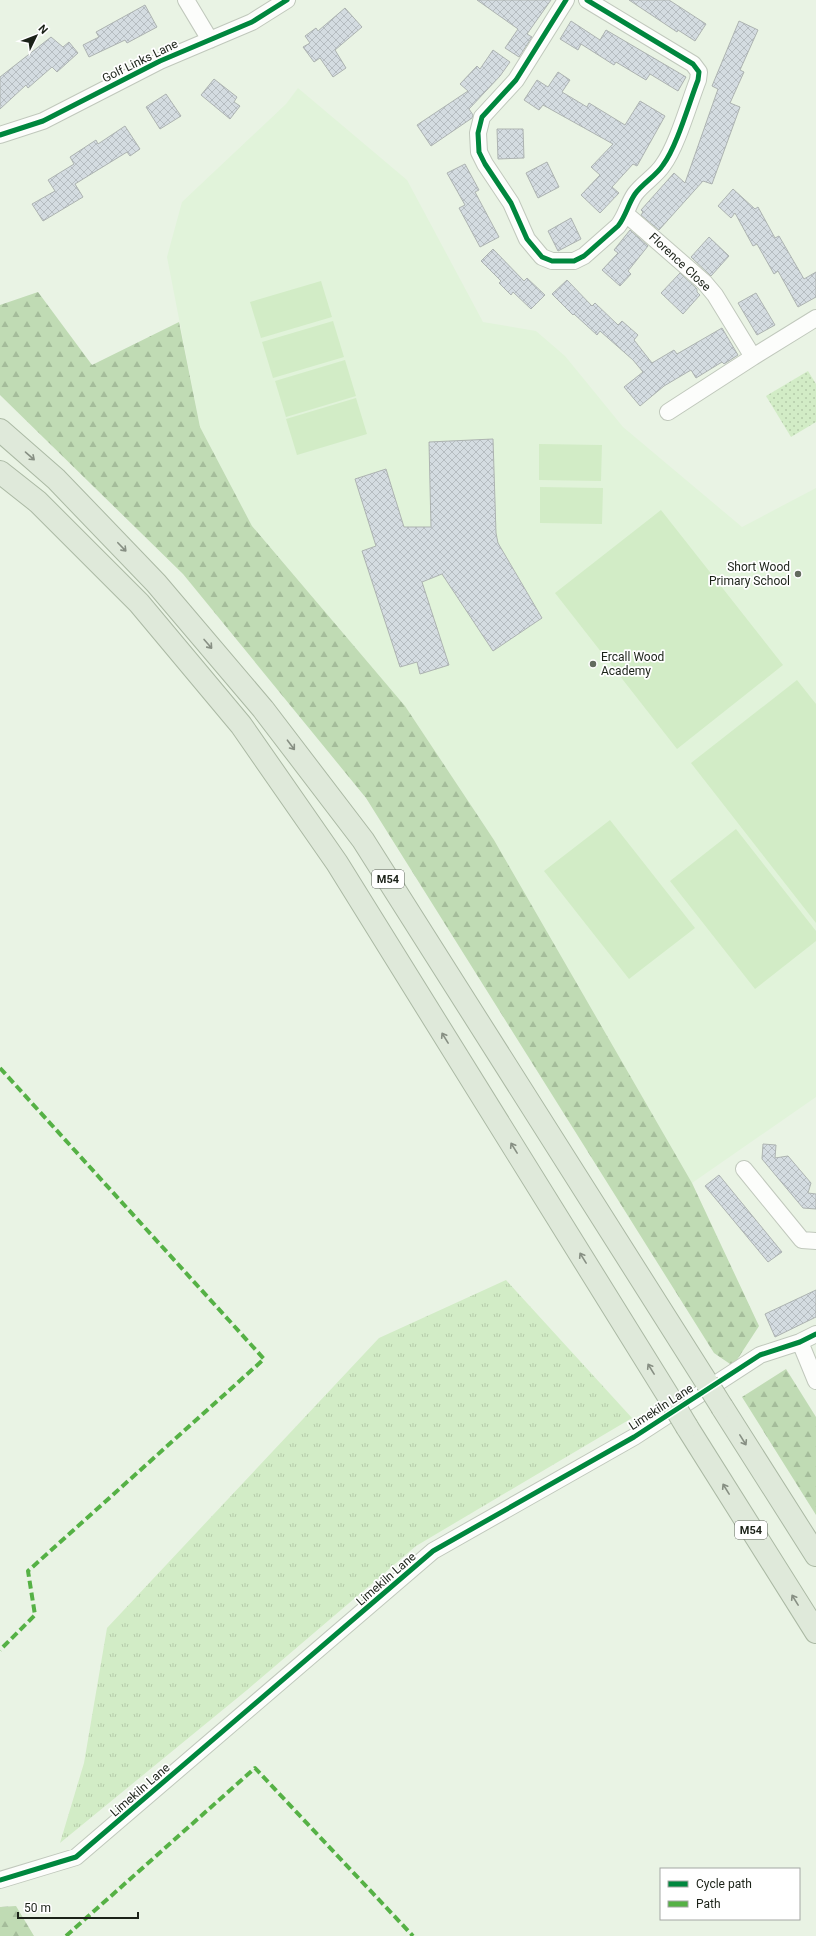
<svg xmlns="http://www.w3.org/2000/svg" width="816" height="1936" font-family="Roboto,sans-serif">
  <defs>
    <pattern id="grass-tufts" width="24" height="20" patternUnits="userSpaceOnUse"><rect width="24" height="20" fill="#d2ecc6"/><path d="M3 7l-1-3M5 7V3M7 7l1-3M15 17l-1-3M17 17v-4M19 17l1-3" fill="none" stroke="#b4caa9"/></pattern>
    <pattern id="forest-firs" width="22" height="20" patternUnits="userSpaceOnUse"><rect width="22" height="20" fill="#c0dbb4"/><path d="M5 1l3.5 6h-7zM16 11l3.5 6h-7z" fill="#a4bc9a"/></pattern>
    <pattern id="park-dots" width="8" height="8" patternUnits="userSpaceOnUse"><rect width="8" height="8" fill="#d2ecc6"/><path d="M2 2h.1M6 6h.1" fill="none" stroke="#b4caa9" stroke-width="1.8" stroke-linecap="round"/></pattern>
    <pattern id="building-cross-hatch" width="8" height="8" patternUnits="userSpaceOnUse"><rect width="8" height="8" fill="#d4dce1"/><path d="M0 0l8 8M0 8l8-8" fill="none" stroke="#b5bcc0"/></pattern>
  </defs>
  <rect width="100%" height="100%" fill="#e9f3e4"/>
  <path fill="#e1f3da" d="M298,88L407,180L483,322L536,331L565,356L623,427L742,527L816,488V1097L692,1183L494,840L405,706L252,526L200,427L167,257L182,202L286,104Z"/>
  <path fill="url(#grass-tufts)" d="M506,1280L632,1418L416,1546L247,1690L60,1843L84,1763L107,1628L379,1338Z"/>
  <path fill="url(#forest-firs)" d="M38,292L92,365L179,322L200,427L252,526L405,706L494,840L692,1183L759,1326L733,1366L714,1353L366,798L183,574L0,395V305Z
    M786,1369L816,1417V1515L742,1397Z
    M16,1906L34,1936H0V1907Z"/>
  <path fill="url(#park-dots)" d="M808,371L816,384V422L791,437L766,396Z"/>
  <path fill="#d2ecc6" d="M321,281L332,317L261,338L250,302Z
    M333,321L344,357L273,378L262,342Z
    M345,360L356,396L286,417L275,381Z
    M356,398L367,434L297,455L286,419Z
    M539,444L602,445L601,481L539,480Z
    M540,487L603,488L602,524L540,523Z
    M661,510L783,665L677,749L555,593Z
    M797,680L816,704V923L691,763Z
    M610,820L695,928L629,979L544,871Z
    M736,829L816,931V941L755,989L670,881Z"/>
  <path fill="url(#building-cross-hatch)" stroke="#adb3b1" d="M477,0H551L527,34L532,37L519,57L505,48L518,29Z
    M629,0H669L706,24L695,41L678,30L677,32Z
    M145,5L157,27L127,43L125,40L89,57L83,45L99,37L96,32Z
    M345,8L362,27L335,50L346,68L333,77L320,58L314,62L303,47L310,43L305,36L316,28L318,31Z
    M571,21L600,40L606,30L686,77L678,91L650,74L646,80L616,62L614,65L581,44L578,50L560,39Z
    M739,21L758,30L740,70L744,72L730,103L740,107L712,184L703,181L659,230L641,215L643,212L641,210L674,173L685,183L718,89L712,86Z
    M51,37L63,47L69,42L78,53L57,72L52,67L28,88L26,85L0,109V77Z
    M493,50L510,62L500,76L469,109L473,115L472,118L431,146L417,125L468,91L460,84L477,66L480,69Z
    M558,72L570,80L562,92L587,107L589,103L625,125L640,101L665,116L637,166L633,164L612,187L619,193L600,213L581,195L600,175L591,167L613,144L543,105L539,110L524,100L537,80L548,87Z
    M214,79L237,97L234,102L240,106L230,119L201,95Z
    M166,94L181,116L160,129L146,107Z
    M125,126L140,149L130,156L127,152L75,184L83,197L43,221L32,204L55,191L48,180L74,164L70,157L96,140L98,144Z
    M497,129H523L524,158L498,159Z
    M547,162L559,187L538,198L526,173Z
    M465,164L479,190L475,192L499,237L480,247L459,208L465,205L447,173Z
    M733,189L755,209L758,207L775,238L779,236L804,279L816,272V297L798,307L778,271L774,274L757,244L753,246L735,213L731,218L718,206Z
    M571,218L581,239L558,251L548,231Z
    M630,230L648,246L628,271L631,274L620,286L602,270L618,253L614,250Z
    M709,237L729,256L711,276L691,257Z
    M493,249L524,281L527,278L545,295L531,309L513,292L511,295L499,283L501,281L481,261Z
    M680,273L697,289V292L700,295L683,314L661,293Z
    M567,280L592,306L595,303L618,325L622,321L638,335L634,340L652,363L674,350L677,354L722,328L738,355L724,364L722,362L696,378L691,370L664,386L640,406L624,387L643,372L633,360L600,331L597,335L574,314L573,315L552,294Z
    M756,293L775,325L757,335L738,303Z
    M493,439L496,533L498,543L542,618L493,651L442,574L422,582L449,665L420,674L417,662L400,667L362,551L376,546L355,479L386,469L404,527H431L429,442Z
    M763,1144L776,1145L775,1158L788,1156L811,1183L808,1193L816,1194V1209L803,1208L762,1159Z
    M719,1175L782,1252L768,1262L705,1186Z
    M816,1290V1317L775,1337L765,1314Z"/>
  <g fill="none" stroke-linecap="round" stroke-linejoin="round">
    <defs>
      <path id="minor" d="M186,0L210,40
        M566,0L516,80L482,117L478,133L479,152L485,164L511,203L527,239L542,257L552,261H574L584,256L618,226C626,216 628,204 635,194C643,183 656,176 663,165C677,146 689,103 698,80L699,72L693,64L587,0
        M0,135L43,121L160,61L252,22L287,0
        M626,214L704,282L715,295L753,357L816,318
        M668,412L753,357
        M744,1169L802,1240L816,1241
        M800,1342L816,1381
        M0,1880L76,1857L433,1551L634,1437L760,1355L800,1342L816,1334"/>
      <path id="highway" d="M0,430L56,479L156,583L263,709L363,840L707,1383
        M0,472L38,502L139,603L241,725L337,863L672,1402
        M722,1407L816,1555
        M687,1427L816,1632"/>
    </defs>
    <use href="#minor" stroke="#c0c8bc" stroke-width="18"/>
    <use href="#highway" stroke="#abb9a4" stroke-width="24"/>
    <use href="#minor" stroke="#fcfdfb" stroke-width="16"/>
    <use href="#highway" stroke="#dfe9da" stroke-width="22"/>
    <defs>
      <path id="highway-bridge" d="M707,1383L722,1407
        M672,1402L687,1427"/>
    </defs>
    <use href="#highway-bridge" stroke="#abb9a4" stroke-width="24" stroke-linecap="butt"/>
    <use href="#highway-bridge" stroke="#dfe9da" stroke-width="22"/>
    <path stroke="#55b145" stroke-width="4" stroke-dasharray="8 4" stroke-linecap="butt" d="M0,1068L264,1359L28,1571L35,1615L0,1650
      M66,1936L255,1768L413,1936"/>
    <defs>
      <path id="cycleway" d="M566,0L516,80L482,117L478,133L479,152L485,164L511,203L527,239L542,257L552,261H574L584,256L618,226C626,216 628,204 635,194C643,183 656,176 663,165C677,146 689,103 698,80L699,72L693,64L587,0
        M0,135L43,121L160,61L252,22L287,0
        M0,1880L76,1857L433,1551L634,1437L760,1355L800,1342L816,1334"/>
    </defs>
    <use href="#cycleway" stroke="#fff" stroke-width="8"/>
    <use href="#cycleway" stroke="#00873e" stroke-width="5"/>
  </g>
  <defs><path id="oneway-shaft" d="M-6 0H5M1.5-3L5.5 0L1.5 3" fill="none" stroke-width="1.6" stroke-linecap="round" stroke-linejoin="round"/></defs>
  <g stroke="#878f83">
    <use href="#oneway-shaft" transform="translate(30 456) rotate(41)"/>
    <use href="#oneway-shaft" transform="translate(122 547) rotate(46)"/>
    <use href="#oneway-shaft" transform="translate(208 644) rotate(49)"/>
    <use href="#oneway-shaft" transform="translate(291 745) rotate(53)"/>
    <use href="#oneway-shaft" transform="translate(445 1038) rotate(-122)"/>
    <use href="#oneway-shaft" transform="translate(514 1148) rotate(-122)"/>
    <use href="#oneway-shaft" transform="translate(583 1258) rotate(-122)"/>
    <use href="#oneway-shaft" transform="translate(651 1369) rotate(-122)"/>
    <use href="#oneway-shaft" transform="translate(743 1440) rotate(58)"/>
    <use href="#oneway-shaft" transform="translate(726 1489) rotate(-122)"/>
    <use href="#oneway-shaft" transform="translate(795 1600) rotate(-122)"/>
  </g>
  <g fill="#636b5f" stroke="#fff" stroke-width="1.5">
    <circle cx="798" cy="574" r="4"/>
    <circle cx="593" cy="664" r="4"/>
  </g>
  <g text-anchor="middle" stroke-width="3.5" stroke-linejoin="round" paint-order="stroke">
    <g fill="#fff" stroke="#5f645d" stroke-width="1">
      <rect x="372" y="870" width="32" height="18" rx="3"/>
      <rect x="735" y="1521" width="32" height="18" rx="3"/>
    </g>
    <g font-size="11" font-weight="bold" fill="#1b2218">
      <text x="388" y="883">M54</text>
      <text x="751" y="1534">M54</text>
    </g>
    <g font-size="12" fill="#1b2218" stroke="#fff">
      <text transform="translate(140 61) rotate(-26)" y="4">Golf Links Lane</text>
      <text transform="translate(680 262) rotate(43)" y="4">Florence Close</text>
      <text transform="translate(661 1407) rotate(-33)" y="4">Limekiln Lane</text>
      <text transform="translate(386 1579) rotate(-41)" y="4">Limekiln Lane</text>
      <text transform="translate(140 1790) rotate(-41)" y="4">Limekiln Lane</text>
    </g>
    <g font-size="12" fill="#1b2218" stroke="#fff" text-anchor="end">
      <text x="790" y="571">Short Wood<tspan x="790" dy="14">Primary School</tspan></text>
      <text x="601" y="661" text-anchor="start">Ercall Wood<tspan x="601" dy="14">Academy</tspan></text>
    </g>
  </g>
  <rect x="660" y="1868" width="140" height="52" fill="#ffffff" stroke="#a4a7a3"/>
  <rect x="668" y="1881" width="20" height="6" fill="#00873e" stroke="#a4a7a3"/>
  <text x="696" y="1888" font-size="12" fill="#1b2218">Cycle path</text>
  <rect x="668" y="1901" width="20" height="6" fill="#55b145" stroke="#a4a7a3"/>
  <text x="696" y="1908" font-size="12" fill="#1b2218">Path</text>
  <g transform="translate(36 36) rotate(47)" stroke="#ffffff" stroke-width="3" paint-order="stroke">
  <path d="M0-3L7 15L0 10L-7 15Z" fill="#1b2218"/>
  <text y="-6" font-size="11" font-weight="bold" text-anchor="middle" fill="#1b2218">N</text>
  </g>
  <path d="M18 1912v6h120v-6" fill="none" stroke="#1b2218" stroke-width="2"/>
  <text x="24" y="1912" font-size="12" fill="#1b2218" stroke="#ffffff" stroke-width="3" paint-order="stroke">50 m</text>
</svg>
